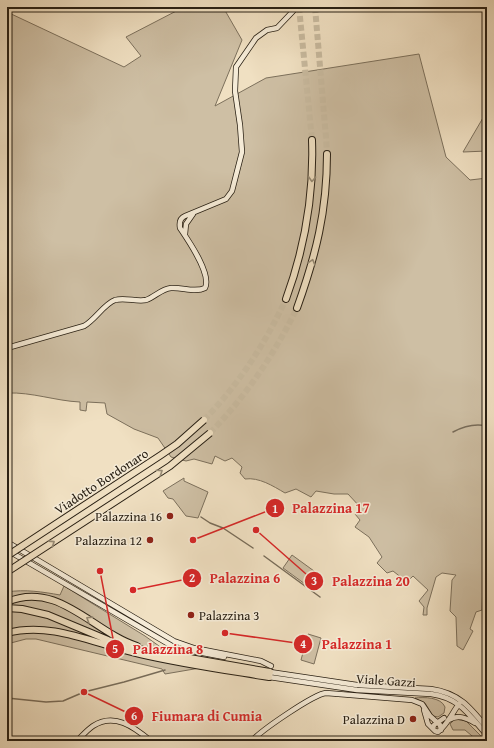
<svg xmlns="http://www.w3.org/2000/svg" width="494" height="748" font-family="'Gentium Book Plus',serif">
  <rect width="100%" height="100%" fill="#f0e0c2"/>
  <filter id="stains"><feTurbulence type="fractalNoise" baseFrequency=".005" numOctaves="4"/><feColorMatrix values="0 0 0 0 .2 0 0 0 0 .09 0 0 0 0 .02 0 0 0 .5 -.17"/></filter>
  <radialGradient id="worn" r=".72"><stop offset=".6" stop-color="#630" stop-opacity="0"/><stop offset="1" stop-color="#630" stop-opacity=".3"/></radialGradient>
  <path fill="#cebfa4" stroke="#7c705c" d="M184,7H223L242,40L215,106L266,78L419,54L446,157L470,180L487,178V583H483L482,610L476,612L470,629L473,631L463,650L457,646L456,617L450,611L452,580L456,575L442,573L436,577L427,608V615H423L424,607L419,601L428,590L413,576L407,582L393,571L387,573L377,563L382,557L369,537L355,527L360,520L355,514L361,508L348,494H334L316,491L311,497L296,489L285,493C273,486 259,477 245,479L240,473L242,467L232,458L225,461L215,456L212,464L194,459L186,461L171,457L158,438L134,429L107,414L105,403L87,402L86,411L80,410V402C56,401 32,392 7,393V12L124,67L141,56L126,37Z
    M487,111V151L463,152Z
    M184,478V481L208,492L198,518L186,516L173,499L168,498L163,491Z
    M292,555L314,571L305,584L283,568Z
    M64,586L145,636L166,651L200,668L165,674L162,669L36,639H26L7,644V592C25,589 43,592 60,595Z
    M308,634L321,638L314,664L301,660Z
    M415,698C424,697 441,697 445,707L444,713L438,717L433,716L425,703Z
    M455,719L466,721L486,741H478L465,730H453L450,724Z"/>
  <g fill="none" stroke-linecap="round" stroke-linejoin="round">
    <path stroke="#786c59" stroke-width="1.5" d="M453,432C464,426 474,423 487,426
      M201,517L210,523L223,528L253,548
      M264,556L320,597
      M7,698L46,702L63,701L84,692L124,682L165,670"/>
    <path stroke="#c8ba9f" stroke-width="6" stroke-dasharray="6 3" stroke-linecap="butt" d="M299,7L312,140
      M315,7L326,138L327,154
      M204,420C239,384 265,344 286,299
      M210,433C246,396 274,355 297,308"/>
    <defs>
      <path id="secondary" d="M185,234L186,224L193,214
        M7,348L84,326C95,320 104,304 115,300C125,297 136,302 146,300C155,297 161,289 171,288C182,287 195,293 205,288C212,274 188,240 180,228C179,222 180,218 185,216L226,199L232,191L242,152L240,125L235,91L236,67L256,38L267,30L277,28L297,7
        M7,542L174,641L194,648L261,661L271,666
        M7,550L172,646L187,650L224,657
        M270,672L357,685L431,689C459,693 470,707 487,728
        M270,675L269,677L357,690L431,694C460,698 469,715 487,735
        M424,710L428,724L433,729
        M444,718L434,725L433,729L435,731L438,732C448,724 452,713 459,704
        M449,720C458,714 466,718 475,723
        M77,741C82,736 87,730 93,726C114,712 134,727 151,741
        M252,741C260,731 314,694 326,693L412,700L422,704L430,716L440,725L441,730"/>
      <path id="highway" d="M286,299C305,247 314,195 312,140
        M297,308C316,255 327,211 327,154
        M7,602C58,580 93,632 137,646
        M7,608L22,609L48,615L108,640L138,649L270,672
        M7,633C53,621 96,645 140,654C183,664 226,670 269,677"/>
    </defs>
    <use href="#secondary" stroke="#292014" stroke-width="6"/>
    <use href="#highway" stroke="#292014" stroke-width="8"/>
    <use href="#secondary" stroke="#f5ebd7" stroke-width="4.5"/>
    <use href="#highway" stroke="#f0e0c2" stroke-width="6"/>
    <defs>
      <path id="highway-bridge" d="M7,556L161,455L177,444L204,420
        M7,572L170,466L210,433"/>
    </defs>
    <use href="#highway-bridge" stroke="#292014" stroke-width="8" stroke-linecap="butt"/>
    <use href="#highway-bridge" stroke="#f0e0c2" stroke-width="6"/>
  </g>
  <defs><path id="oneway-chevron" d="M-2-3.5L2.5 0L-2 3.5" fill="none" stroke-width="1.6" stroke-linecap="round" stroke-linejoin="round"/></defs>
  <g stroke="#968a74">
    <use href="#oneway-chevron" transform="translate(312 179) rotate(93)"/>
    <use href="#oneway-chevron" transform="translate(312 262) rotate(-74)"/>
    <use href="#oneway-chevron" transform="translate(160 472) rotate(-34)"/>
    <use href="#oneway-chevron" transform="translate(52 543) rotate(-33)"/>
    <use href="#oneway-chevron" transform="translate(89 619) rotate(-148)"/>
  </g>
  <g fill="#8f2418" stroke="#f5ebd7" stroke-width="1.5">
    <circle cx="170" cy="516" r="4"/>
    <circle cx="150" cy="540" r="4"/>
    <circle cx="191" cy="615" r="4"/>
    <circle cx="413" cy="719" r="4"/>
  </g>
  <g text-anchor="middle" stroke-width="3" stroke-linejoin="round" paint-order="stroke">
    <g font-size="13" fill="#292014" stroke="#f5ebd7">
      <text transform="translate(101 481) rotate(-33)" y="5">Viadotto Bordonaro</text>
      <text transform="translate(386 680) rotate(4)" y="5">Viale Gazzi</text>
    </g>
    <g font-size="13" fill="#292014" stroke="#f5ebd7" text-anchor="end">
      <text x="162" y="521">Palazzina 16</text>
      <text x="142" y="545">Palazzina 12</text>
      <text x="199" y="620" text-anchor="start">Palazzina 3</text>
      <text x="405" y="724">Palazzina D</text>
    </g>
  </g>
  <path fill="none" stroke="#d62828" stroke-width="1.5" d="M193 540L275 508M133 590L192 578M256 530L314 581M225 633L303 644M100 571L115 649M84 692L134 716"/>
  <g fill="#d62828" stroke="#f5ebd7" stroke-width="1.5">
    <circle cx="193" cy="540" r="4"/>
    <circle cx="133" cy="590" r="4"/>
    <circle cx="256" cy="530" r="4"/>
    <circle cx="225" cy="633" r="4"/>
    <circle cx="100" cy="571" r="4"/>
    <circle cx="84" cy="692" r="4"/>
    <circle cx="275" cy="508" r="10"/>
    <circle cx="192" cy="578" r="10"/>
    <circle cx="314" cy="581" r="10"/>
    <circle cx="303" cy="644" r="10"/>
    <circle cx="115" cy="649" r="10"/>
    <circle cx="134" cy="716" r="10"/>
  </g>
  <g font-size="12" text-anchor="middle" font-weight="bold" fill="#fff">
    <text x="275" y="513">1</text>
    <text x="192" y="582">2</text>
    <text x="314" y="585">3</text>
    <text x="303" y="648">4</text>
    <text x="115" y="653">5</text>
    <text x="134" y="720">6</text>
  </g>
  <g font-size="14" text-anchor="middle" font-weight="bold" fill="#d62828" stroke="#f5ebd7" stroke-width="3" stroke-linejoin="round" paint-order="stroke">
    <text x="331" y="513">Palazzina 17</text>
    <text x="245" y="583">Palazzina 6</text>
    <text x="371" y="586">Palazzina 20</text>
    <text x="357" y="649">Palazzina 1</text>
    <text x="168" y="654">Palazzina 8</text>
    <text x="207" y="721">Fiumara di Cumia</text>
  </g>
  <rect width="494" height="748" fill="none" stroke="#f0e0c2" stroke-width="24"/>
  <rect x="8" y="8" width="478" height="732" fill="none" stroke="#292014" stroke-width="2"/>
  <rect x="12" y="12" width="470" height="724" fill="none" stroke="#292014"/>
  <rect width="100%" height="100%" filter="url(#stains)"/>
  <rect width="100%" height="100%" fill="url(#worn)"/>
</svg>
